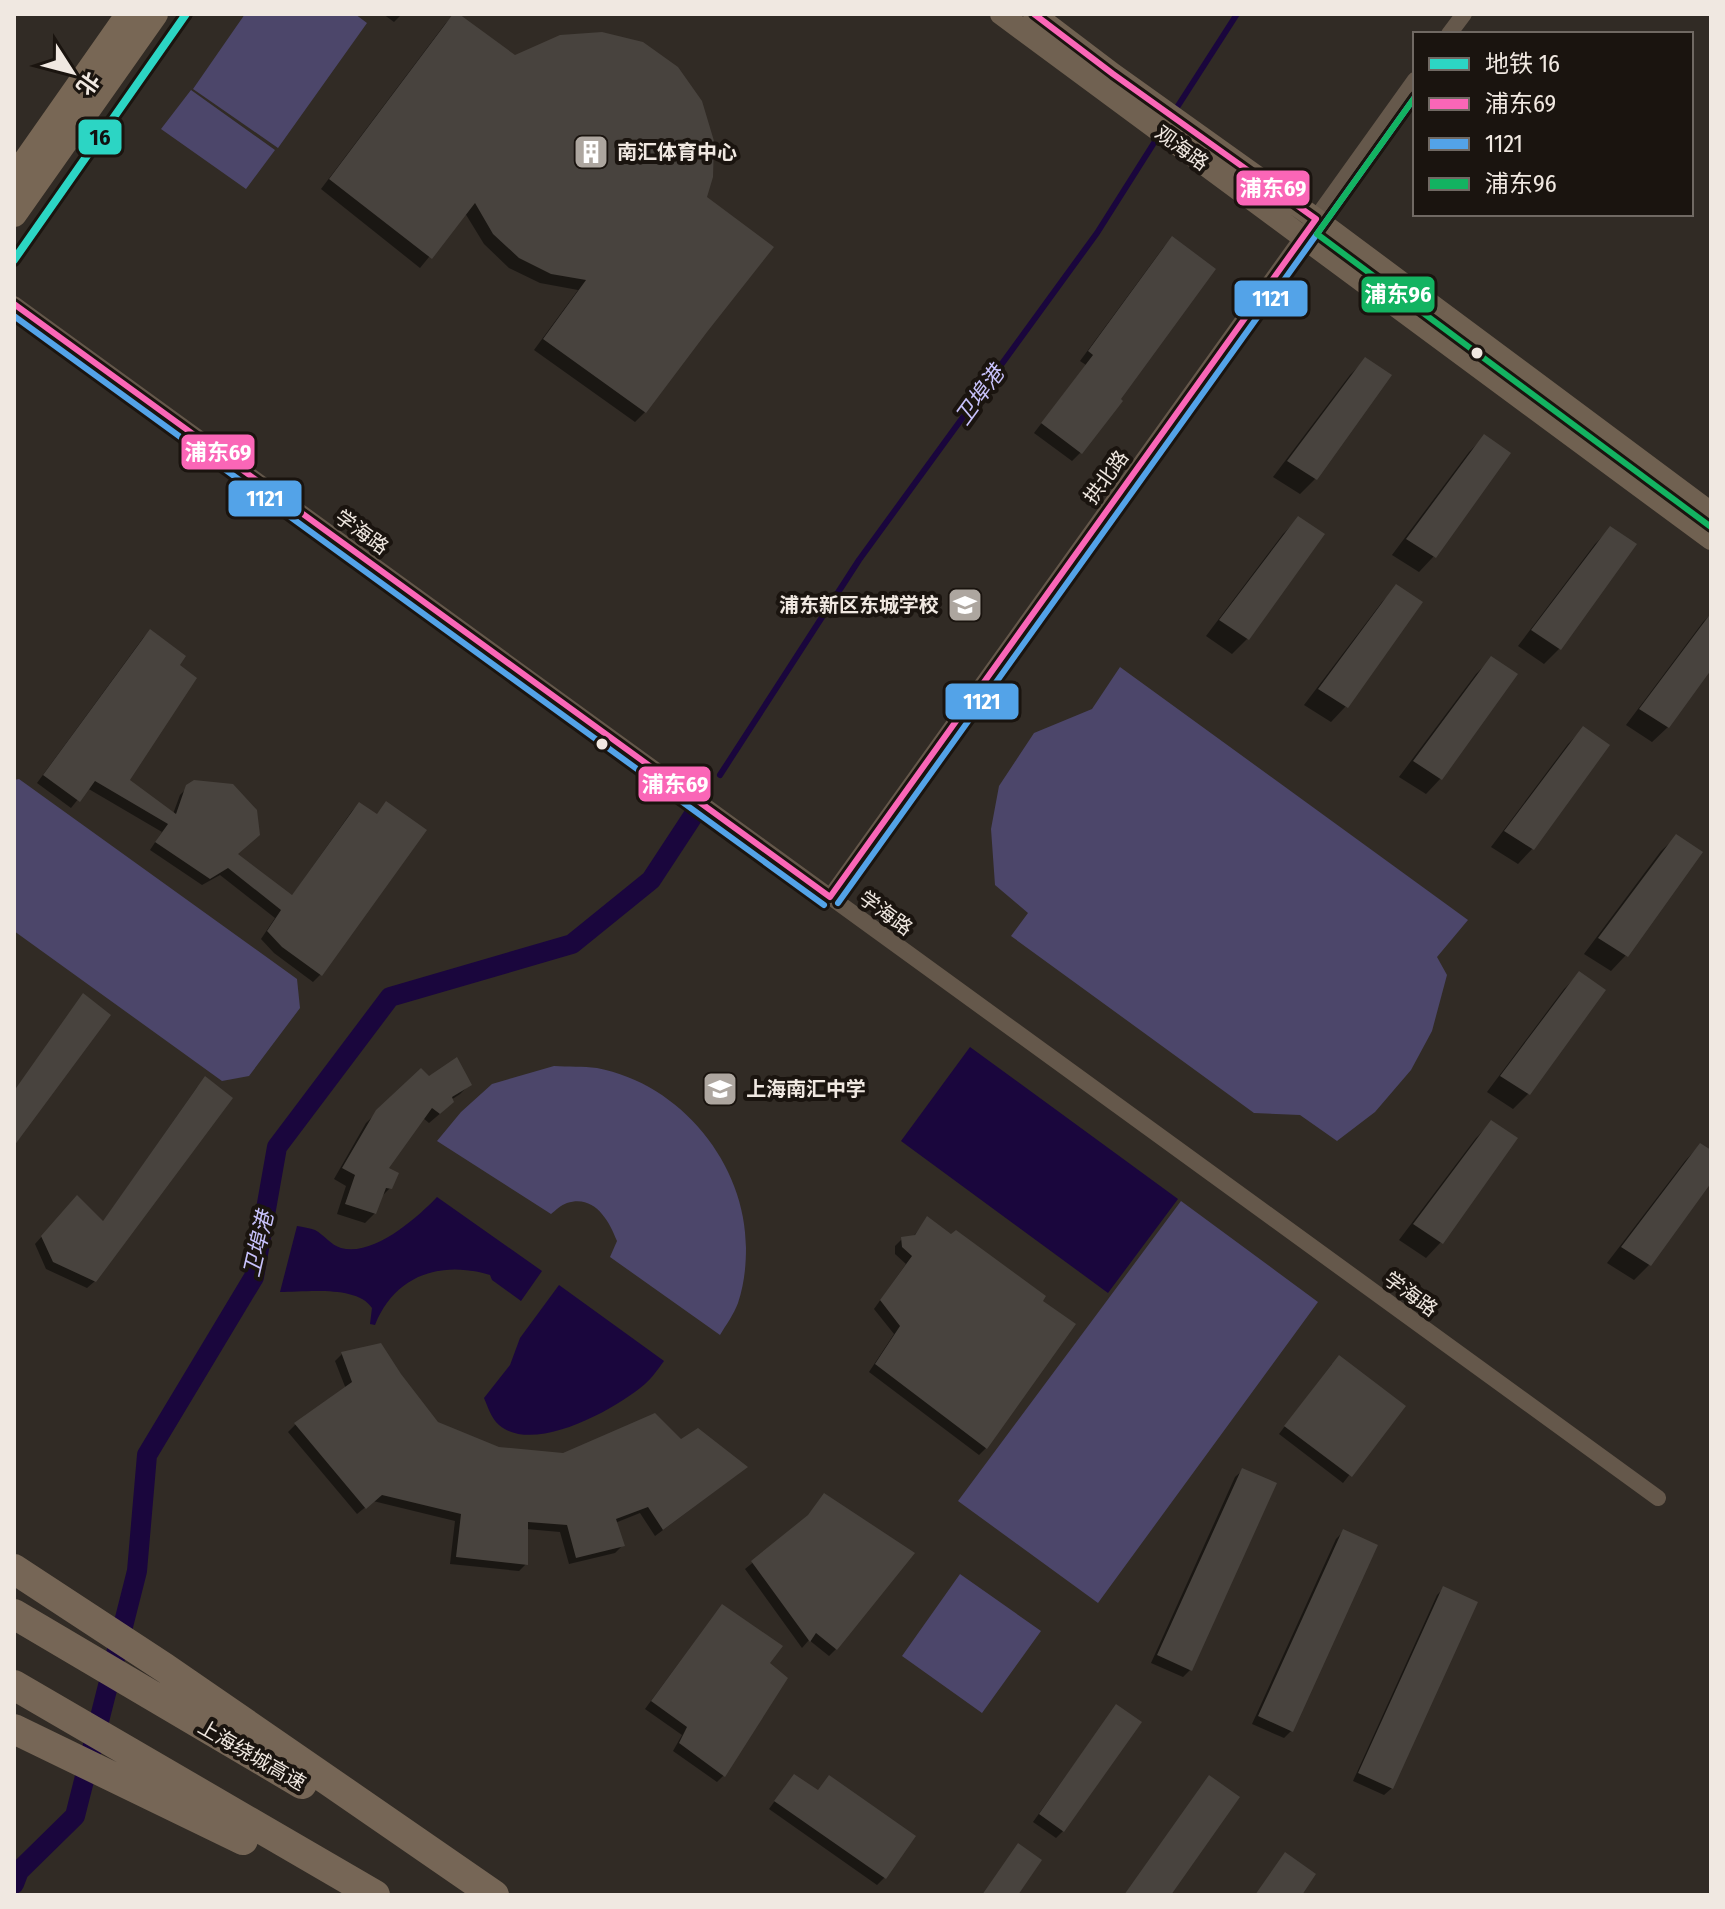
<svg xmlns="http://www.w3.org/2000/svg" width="1725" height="1909" font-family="'Fira Sans Condensed','Noto Sans SC',sans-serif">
  <rect width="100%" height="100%" fill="#312b25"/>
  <path fill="#4c466a" d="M245,14H355L367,23L278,148L193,89Z
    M191,90L275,150L246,189L161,129Z
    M1120,667L1468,920L1437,957L1447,975L1432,1031L1411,1070L1375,1112L1337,1141L1300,1115L1254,1113L1011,936L1028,913L995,885L991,829L999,786L1034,733L1092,709Z
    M19,779L297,979L300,1008L249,1076L222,1081L14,931V780Z
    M554,1066C568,1067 583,1066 597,1068C681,1084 746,1164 746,1248C746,1267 744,1285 738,1303C734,1314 726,1325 720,1335L610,1257L617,1241C609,1220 594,1194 567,1203C561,1205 556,1210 551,1214L437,1141L461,1112L492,1084Z
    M1181,1201L1318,1302L1098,1603L958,1501Z
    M960,1574L1041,1631L982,1713L902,1656Z"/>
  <path fill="#1a063d" d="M970,1047L1178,1199L1108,1293L901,1141Z
    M437,1197L542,1271L521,1301L492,1280L490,1275C441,1260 395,1275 375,1325L370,1324L372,1308C357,1285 306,1292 280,1292L297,1226C303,1227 310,1228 315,1230C324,1235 331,1245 341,1248C373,1257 417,1218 437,1197Z
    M559,1285L664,1361C658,1369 652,1378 645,1384C616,1409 534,1455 499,1425C491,1418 488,1407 484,1398L510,1365L520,1338Z"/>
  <path fill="#0007" d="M383,14H402L394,22Z
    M455,14L704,198L645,412L635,422L534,350L578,290L540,283L509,268L484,244L465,213L420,268L321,189L445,24Z
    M1172,238L1081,452L1072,461L1034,433L1086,365L1080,361L1163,248Z
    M1366,359L1389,376L1315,479L1300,494L1273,477L1350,375Z
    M1484,437L1434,556L1419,572L1392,555L1469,452Z
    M1298,519L1248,638L1232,654L1206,636L1283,534Z
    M1610,529L1560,648L1544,664L1518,646L1595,544Z
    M1397,587L1346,706L1331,722L1304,705L1382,602Z
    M1711,614V666L1668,727L1652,742L1626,725L1703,622Z
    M150,631L127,780L173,814L180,795L188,787L236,855L291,897L352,811L359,804L321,974L313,982L274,953L261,939L275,918L220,875L202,885L150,850L162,832L87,788L71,808L37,783L143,638Z
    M1491,659L1441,778L1426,794L1399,777L1476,674Z
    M1583,729L1533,848L1518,864L1491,847L1568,744Z
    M1677,836L1626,955L1611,971L1584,954L1661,851Z
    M1579,974L1529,1093L1513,1109L1487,1092L1564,989Z
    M421,1070L429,1079L470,1084L460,1094L451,1100L442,1112L429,1123L423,1118L386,1169L390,1188L380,1198L375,1213L365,1223L337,1214L346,1186L334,1179L366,1123Z
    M198,1086L95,1281L87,1288L46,1269L35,1244L70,1205L102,1223Z
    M1491,1123L1441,1242L1426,1258L1399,1240L1476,1138Z
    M1700,1145L1711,1153V1179L1649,1265L1634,1280L1607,1263L1685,1161Z
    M927,1219L986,1448L979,1455L869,1372L894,1334L874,1309L906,1264L895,1254V1246L902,1239L913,1237Z
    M342,1354L437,1423L498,1449L563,1455L681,1441L738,1474L655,1536L640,1513L615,1523L622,1546L615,1553L569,1564L560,1532L526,1529V1564L519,1571L450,1564L455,1521L373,1501L357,1514L288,1432L295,1425L346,1389L335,1361Z
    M1332,1364L1403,1407L1343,1483L1279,1434Z
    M1243,1470L1190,1670L1183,1677L1151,1663L1235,1477Z
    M824,1496L836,1649L829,1656L809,1640L802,1648L745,1569L804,1521Z
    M1344,1531L1291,1731L1284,1738L1252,1724L1336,1539Z
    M1444,1588L1392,1788L1384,1795L1353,1781L1437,1595Z
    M722,1606L767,1664L724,1775L717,1782L673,1751L682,1735L645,1709L715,1614Z
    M1110,1714L1063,1831L1056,1838L1033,1822Z
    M787,1784L913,1837L884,1878L877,1885L769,1809Z"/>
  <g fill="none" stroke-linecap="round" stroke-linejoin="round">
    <path stroke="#1a063d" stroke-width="6" d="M1174,112L1237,14
      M720,775L859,560L1097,233L1159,135"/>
    <path stroke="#1a063d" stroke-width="20" d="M14,1884L19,1871L75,1816L137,1571L147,1455L254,1277L277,1147L390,997L572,944L651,880L693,816"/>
  </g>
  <path fill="#48433e" d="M453,14H459L515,55L560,35L602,32L643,42L678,67L702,101L714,141L713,177L707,197L774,247L707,332L646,413L543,339L586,280L551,274L519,258L493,234L475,203L432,259L329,179Z
    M1172,236L1216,269L1121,399L1123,401L1082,454L1041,423L1093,355L1088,351Z
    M1365,357L1392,375L1317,480L1287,461Z
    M1484,434L1511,453L1436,558L1406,539Z
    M1298,516L1325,534L1249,640L1219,620Z
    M1610,526L1637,544L1561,650L1531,630Z
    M1396,584L1423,602L1348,708L1318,689Z
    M1711,613V670L1669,728L1639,709Z
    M150,629L186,656L180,665L197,678L130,780L176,814L186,785L194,780L233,784L257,810L260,835L238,854L292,895L359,802L377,814L386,801L427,830L322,976L282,947L267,931L281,910L228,868L210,879L155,842L168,824L95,781L80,802L43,775Z
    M1491,656L1518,674L1442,780L1413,761Z
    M1583,726L1610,745L1534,850L1504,831Z
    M1676,834L1703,852L1628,957L1598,938Z
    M1579,971L1606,990L1530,1095L1500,1076Z
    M83,993L111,1015L14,1146V1091Z
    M457,1057L472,1085L452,1097L454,1102L440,1114L432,1108L389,1168L399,1173L392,1189L386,1188L376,1214L345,1204L355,1175L342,1168L376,1110L421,1068L429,1076Z
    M205,1076L233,1098L96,1282L53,1262L41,1236L77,1195L103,1221Z
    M1491,1120L1518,1138L1443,1244L1413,1224Z
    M1700,1143L1711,1150V1183L1651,1266L1621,1247Z
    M927,1216L951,1234L956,1230L1046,1296L1043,1301L1076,1324L987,1449L875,1364L900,1326L880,1300L912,1256L902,1247L901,1237L915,1235Z
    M381,1343L401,1374L438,1422L499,1447L563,1453L655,1413L681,1439L698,1428L748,1467L663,1530L648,1507L616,1519L625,1546L576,1558L567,1525L528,1522V1565L456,1557L461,1514L382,1495L366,1509L294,1423L352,1382L341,1352Z
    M1339,1355L1406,1406L1352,1477L1284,1426Z
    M1242,1468L1277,1483L1192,1671L1157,1655Z
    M824,1493L915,1553L837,1650L816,1633L810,1642L751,1561L808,1515Z
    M1343,1529L1378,1545L1293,1732L1258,1716Z
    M1443,1586L1478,1602L1393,1789L1358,1773Z
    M722,1604L783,1646L770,1663L788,1678L725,1777L679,1743L687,1727L651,1701Z
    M1116,1704L1142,1722L1064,1832L1039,1814Z
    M794,1774L818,1790L829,1775L916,1836L886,1879L774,1801Z
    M1209,1775L1240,1797L1171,1895H1124Z
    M1018,1843L1042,1860L1018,1895H982Z
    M1285,1852L1316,1874L1302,1895H1255Z"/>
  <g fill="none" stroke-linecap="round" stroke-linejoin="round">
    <path stroke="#65584b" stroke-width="16" d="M1449,34L1464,14
      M14,304L1658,1498
      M830,897L1415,80"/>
    <path stroke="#706151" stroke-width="22" d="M1001,14L1711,539
      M1034,14L1113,74L1316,219L1711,513"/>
    <path stroke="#786755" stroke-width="26" d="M14,178L129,14
      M14,214L155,14"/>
    <path stroke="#766656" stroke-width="30" d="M14,1569L165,1668L494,1895
      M14,1614L302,1784
      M14,1685L375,1895
      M14,1729L243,1840"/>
    <defs>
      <path id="bus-1" d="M14,304L830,897
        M830,897L1316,219L1113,74L1034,14"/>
      <path id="bus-2" d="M14,316L824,905
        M838,903L1415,97"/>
      <path id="bus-3" d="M1415,97L1317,234L1711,527"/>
    </defs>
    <use href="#bus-1" stroke="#1a140f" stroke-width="12"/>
    <use href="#bus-2" stroke="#1a140f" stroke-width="12"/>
    <use href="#bus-3" stroke="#1a140f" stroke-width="12"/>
    <use href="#bus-1" stroke="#fa66b7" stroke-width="6"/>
    <use href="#bus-2" stroke="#53a3e8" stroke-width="6"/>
    <use href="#bus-3" stroke="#13b361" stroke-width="6"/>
    <defs>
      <path id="metro-1" d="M14,260L186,14"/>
    </defs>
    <use href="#metro-1" stroke="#1a140f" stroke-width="14"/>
    <use href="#metro-1" stroke="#2cd5c4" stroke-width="8"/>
  </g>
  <defs>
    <symbol id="building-square" viewBox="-11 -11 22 22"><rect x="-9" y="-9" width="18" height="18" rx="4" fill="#ada69f" stroke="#1a140f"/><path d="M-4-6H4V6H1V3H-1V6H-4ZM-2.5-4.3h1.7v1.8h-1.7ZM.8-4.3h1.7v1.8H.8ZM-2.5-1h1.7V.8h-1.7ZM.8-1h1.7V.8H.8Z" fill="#fff"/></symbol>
    <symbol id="school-square" viewBox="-11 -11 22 22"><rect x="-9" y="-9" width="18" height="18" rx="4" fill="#ada69f" stroke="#1a140f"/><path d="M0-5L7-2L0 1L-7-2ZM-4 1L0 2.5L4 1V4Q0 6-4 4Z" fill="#fff"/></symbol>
  </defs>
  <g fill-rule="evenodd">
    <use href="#building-square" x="571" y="132" width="40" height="40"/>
    <use href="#school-square" x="945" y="585" width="40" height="40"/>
    <use href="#school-square" x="700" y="1069" width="40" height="40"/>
  </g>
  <g fill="#f0e8e1" stroke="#1a140f" stroke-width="3">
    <circle cx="1477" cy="353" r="7"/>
    <circle cx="602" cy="744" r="7"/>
  </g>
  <g text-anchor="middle" stroke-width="8" stroke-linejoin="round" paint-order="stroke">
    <g font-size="20" fill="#f0e8e1" stroke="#1a140f">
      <text transform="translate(1182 148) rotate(36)" y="7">观海路</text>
      <text transform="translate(1106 477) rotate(-54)" y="7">拱北路</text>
      <text transform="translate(362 532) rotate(36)" y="7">学海路</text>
      <text transform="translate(886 913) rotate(36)" y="7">学海路</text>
      <text transform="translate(1411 1294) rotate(36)" y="7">学海路</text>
      <text transform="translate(252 1755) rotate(30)" y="7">上海绕城高速</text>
    </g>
    <g font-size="20" font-weight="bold" fill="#f0e8e1" stroke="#1a140f" text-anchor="start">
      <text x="617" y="159">南汇体育中心</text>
      <text x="939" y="612" text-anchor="end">浦东新区东城学校</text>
      <text x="746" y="1096">上海南汇中学</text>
    </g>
    <g font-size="22" font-style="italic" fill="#c8c2fc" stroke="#1a140f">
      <text transform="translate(979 395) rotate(-54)" y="8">卫埠港</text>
      <text transform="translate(258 1244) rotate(-77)" y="8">卫埠港</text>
    </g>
  </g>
  <g stroke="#1a140f" stroke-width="3">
    <rect x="77" y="118" width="46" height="38" rx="8" fill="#2cd5c4"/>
    <rect x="1235" y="169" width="76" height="38" rx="8" fill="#fa66b7"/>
    <rect x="1360" y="275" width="76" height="39" rx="8" fill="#13b361"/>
    <rect x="1233" y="279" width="76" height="39" rx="8" fill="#53a3e8"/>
    <rect x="180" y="433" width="76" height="38" rx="8" fill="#fa66b7"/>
    <rect x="227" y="479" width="76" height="39" rx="8" fill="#53a3e8"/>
    <rect x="944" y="682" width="76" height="39" rx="8" fill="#53a3e8"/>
    <rect x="637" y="765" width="75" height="38" rx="8" fill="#fa66b7"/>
  </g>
  <g font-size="22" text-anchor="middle" font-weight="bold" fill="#fff">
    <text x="1273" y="196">浦东69</text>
    <text x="1398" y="302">浦东96</text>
    <text x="1271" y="306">1121</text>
    <text x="218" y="460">浦东69</text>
    <text x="265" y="506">1121</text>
    <text x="982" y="709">1121</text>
    <text x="675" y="792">浦东69</text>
  </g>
  <g font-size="22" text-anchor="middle" font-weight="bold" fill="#111">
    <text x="100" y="145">16</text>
  </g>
  <rect width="1725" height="1909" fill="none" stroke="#f0e8e1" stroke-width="32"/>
  <rect x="1413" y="32" width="280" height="184" fill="#1a140f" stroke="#706963" stroke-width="2"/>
  <rect x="1429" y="58" width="40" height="12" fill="#2cd5c4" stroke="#706963" stroke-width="2"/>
  <text x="1485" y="72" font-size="24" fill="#f0e8e1">地铁 16</text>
  <rect x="1429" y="98" width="40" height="12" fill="#fa66b7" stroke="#706963" stroke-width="2"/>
  <text x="1485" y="112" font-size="24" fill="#f0e8e1">浦东69</text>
  <rect x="1429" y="138" width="40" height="12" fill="#53a3e8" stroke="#706963" stroke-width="2"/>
  <text x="1485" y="152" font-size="24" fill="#f0e8e1">1121</text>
  <rect x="1429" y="178" width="40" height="12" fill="#13b361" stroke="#706963" stroke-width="2"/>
  <text x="1485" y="192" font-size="24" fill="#f0e8e1">浦东96</text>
  <g transform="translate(72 72) rotate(126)" stroke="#1a140f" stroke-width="6" paint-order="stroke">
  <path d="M0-6L14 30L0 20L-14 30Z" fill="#f0e8e1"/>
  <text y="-12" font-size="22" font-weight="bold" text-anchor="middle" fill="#f0e8e1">北</text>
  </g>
</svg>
